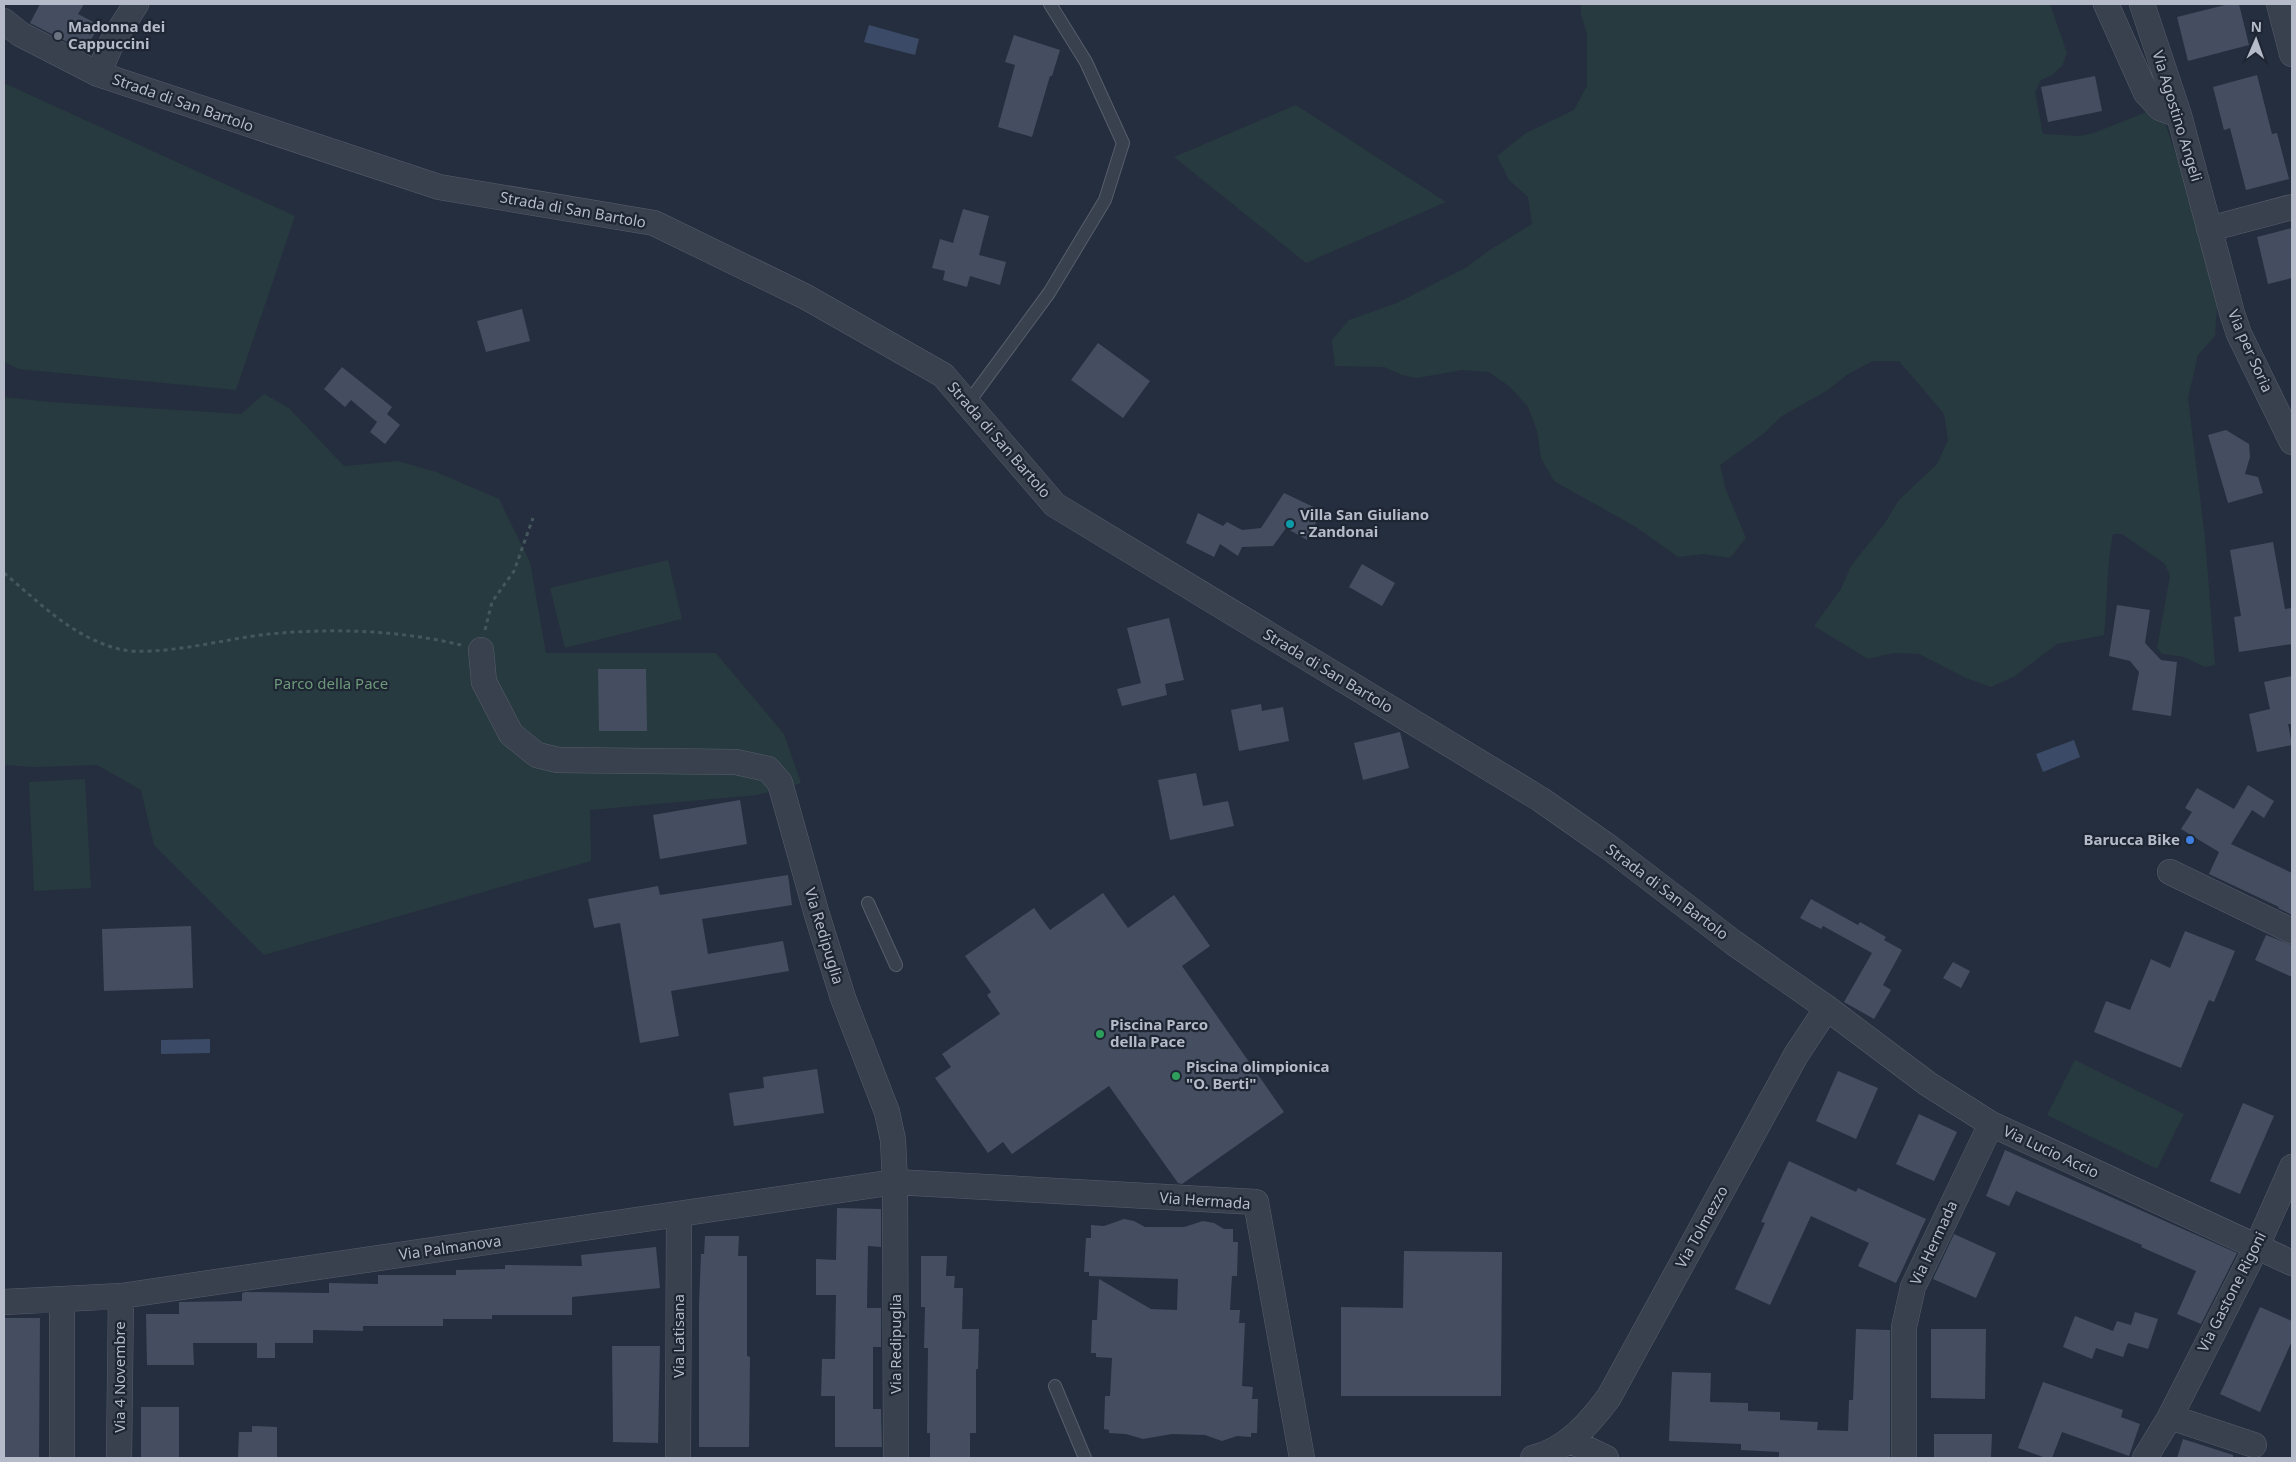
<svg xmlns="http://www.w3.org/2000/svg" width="2296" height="1462" font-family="'Noto Sans',sans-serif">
  <rect width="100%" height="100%" fill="#252e3e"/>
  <path fill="#273a3f" d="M1581,4H2050L2067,53L2062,66L2052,75L2041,80L2035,92L2043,134L2080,136L2094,133L2149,111L2163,118L2187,186L2218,293L2215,336L2198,355L2188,398L2205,538L2215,665L2205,667L2184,657L2162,654L2157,648L2170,576L2165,564L2122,534H2113C2106,567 2108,601 2104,635L2057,644L2015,676L1991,687L1966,678L1919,654L1893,653L1868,659L1814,626L1841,589L1851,566L1885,523L1898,501L1937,464L1948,440L1944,414L1899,361H1873L1848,374L1828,390L1782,416L1763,434L1720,465L1726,490L1746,538L1730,558L1704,554L1678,557L1636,527L1554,481L1541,458L1537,431L1528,407L1510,387L1489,372L1462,370L1417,378L1402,375L1384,367L1335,366L1332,340L1349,320L1397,303L1467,267L1488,251L1532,224L1528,197L1509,180L1497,156L1526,133L1574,110L1587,86V35L1581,14Z
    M6,84L295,216L236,390L19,369L4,362V85Z
    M1296,105L1446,202L1306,263L1174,157Z
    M264,394L289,408L344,466L398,461L436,472L499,499L530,562L546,653H716L784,734L801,783L757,795L590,810L591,861L264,955L154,845L141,790L97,765L35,767L4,765V397L50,402L241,414Z
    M668,560L682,619L565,648L550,588Z
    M85,779L91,888L34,891L29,782Z
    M2075,1060L2184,1114L2157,1169L2047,1115Z"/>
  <path fill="#3b4a67" d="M869,25L919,39L915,55L864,42Z
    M2074,740L2080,757L2043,772L2036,754Z
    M210,1039V1053L161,1054V1040Z"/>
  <path fill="#444e60" d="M40,4H84L78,14L99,25L85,51L30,23Z
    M2229,4H2239L2249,45L2188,61L2177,17Z
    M1014,35L1060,50L1052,76H1050L1032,137L998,127L1015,65L1005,62Z
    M2257,75L2272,134L2277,133L2289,179L2246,190L2230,128L2224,130L2213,87Z
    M2095,76L2102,111L2048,122L2041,87Z
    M963,209L989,216L979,255L1006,262L1000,285L970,276L967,287L943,280L945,271L932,268L940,239L953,243Z
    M2292,228V278L2268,284L2257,237Z
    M522,309L530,341L486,352L477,321Z
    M1098,343L1150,381L1123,418L1071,380Z
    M342,367L392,407L387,414L400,425L385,444L370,432L377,422L351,400L345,407L324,389Z
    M2226,430L2249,444L2250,457L2245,474L2258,477L2263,493L2228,503L2208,435Z
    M1284,493L1322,511L1307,540L1286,528L1273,546L1242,547L1238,556L1220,544L1214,557L1186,543L1198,513L1223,526L1227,522L1242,530L1261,528Z
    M2273,542L2285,609L2292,608V644L2239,652L2234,617L2241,616L2230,550Z
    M1362,564L1395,583L1382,606L1349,587Z
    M2117,605L2150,610L2145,643L2161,660L2177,662L2171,716L2132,710L2139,672L2130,661L2109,656Z
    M1169,618L1184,680L1165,684L1167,695L1122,706L1117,689L1141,683L1127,628Z
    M598,669H646L647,731H599Z
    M2292,676V724H2288L2292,745L2257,752L2249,714L2270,709L2264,682Z
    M1261,704L1262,711L1283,707L1289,741L1239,751L1231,710Z
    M1400,732L1409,768L1363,780L1354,743Z
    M1196,773L1203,806L1228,801L1234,826L1170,840L1158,780Z
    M2248,785L2274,801L2264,818L2252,810L2231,844L2292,873V915L2278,908L2279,907L2209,874L2219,852L2181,829L2192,812L2185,808L2197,788L2234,809Z
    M740,800L747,844L660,859L653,815Z
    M788,875L792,905L702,919L708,954L783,941L789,971L671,991L679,1036L640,1043L620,923L594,928L588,899L658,886L660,895Z
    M1103,893L1128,928L1174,895L1210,946L1182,966L1284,1112L1182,1184L1178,1183L1109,1086L1012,1154L1003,1142L988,1153L935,1078L951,1067L942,1054L1000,1014L987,995L991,992L965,956L1034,908L1050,930Z
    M1811,899L1858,925L1860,922L1886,937L1884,940L1902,950L1883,985L1891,990L1874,1019L1844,1002L1872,953L1823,926L1821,929L1800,918Z
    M191,926L193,988L104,991L102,929Z
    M2185,931L2235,951L2214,1002L2209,1000L2181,1068L2094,1032L2106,1001L2130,1010L2151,959L2170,968Z
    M2266,935L2292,945V977L2255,960Z
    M1953,962L1970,971L1961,988L1943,978Z
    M817,1069L824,1113L734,1126L729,1093L764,1088L763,1077Z
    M1838,1071L1878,1088L1856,1139L1816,1121Z
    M2243,1103L2274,1116L2240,1194L2210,1181Z
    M1919,1114L1957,1132L1934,1181L1896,1164Z
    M2005,1150L2237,1253L2201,1324L2177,1314L2196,1271L2141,1247L2142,1245L2016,1191L2009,1206L1986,1196Z
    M1789,1161L1856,1192L1858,1188L1926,1219L1896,1283L1858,1266L1869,1243L1811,1216L1770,1305L1735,1289L1765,1223L1761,1222Z
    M837,1208L881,1209V1247L868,1246L867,1308H881V1347H873V1409H881L882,1447H835V1396H821L822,1359H835L836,1295H816V1259L836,1260Z
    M1124,1219L1134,1221L1145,1227H1184L1203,1221L1214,1223L1224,1229H1233V1242H1238L1237,1276H1232L1230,1310H1240L1239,1323H1245L1242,1386L1253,1387L1252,1399H1258L1257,1433H1251V1437L1237,1436L1222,1441L1205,1435L1172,1434L1143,1439L1126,1434L1109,1433V1430L1104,1429L1105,1396H1110L1112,1358L1096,1357V1353H1091L1092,1320H1097L1099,1279L1151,1309L1177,1310L1178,1279L1089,1276V1272H1084L1086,1238H1091V1225L1104,1226Z
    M1954,1234L1996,1253L1976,1298L1933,1279Z
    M705,1236H739L738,1256H747V1356L750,1357L749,1447H699V1304L701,1254H704Z
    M656,1247L660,1288L572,1297V1315H492V1319H443V1326H363V1331L313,1330V1343H275V1358H257V1343H193L194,1365H147L146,1314H179V1302L242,1301V1293L245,1292L329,1293V1283L378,1284V1275H456V1270L505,1269V1265L582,1266L581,1255Z
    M1404,1251L1502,1252L1501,1396H1341V1307L1403,1308Z
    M921,1256H947L946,1276H955L954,1288H963L962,1329H979L978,1369H976V1433H970V1458H930V1433H927L928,1348H924L925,1307H921Z
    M2260,1307L2292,1321V1341L2260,1412L2220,1394Z
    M2135,1312L2158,1319L2148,1349L2128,1343L2123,1357L2096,1348L2092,1359L2063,1347L2075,1316L2113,1331L2117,1321L2131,1325Z
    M4,1318H40L39,1458H4Z
    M1856,1329L1890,1330V1458H1779V1452L1741,1450V1444L1669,1441L1672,1372L1711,1373L1710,1402L1748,1403V1411L1780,1412V1420L1818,1422L1817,1430L1848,1431L1849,1400H1853Z
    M1931,1329H1986L1985,1399L1931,1398Z
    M612,1346H660L658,1443L613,1442Z
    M2043,1382L2123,1410L2121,1417L2140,1424L2129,1456L2062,1432L2052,1458H2046L2018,1448Z
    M141,1407H179V1458H141Z
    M252,1426L277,1427V1458H238L239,1432H252Z
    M1934,1434H1992L1991,1458H1934Z
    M2183,1439L2233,1455V1458H2177Z"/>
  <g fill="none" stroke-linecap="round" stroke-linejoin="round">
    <defs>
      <path id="lane" d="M968,403L1049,293L1105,200L1123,143L1086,62L1050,4
        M868,903L896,965
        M1055,1386L1085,1458"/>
      <path id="street" d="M2106,4L2146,93L2160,108L2179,115
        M2142,4L2179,115L2232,313L2239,334L2292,442
        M2279,4L2292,54
        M4,21L20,34L98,74L439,187L654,223L806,297L943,375L1055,505L1540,799L1610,848L1734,943L1827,1008L1928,1084L1991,1124L2292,1263
        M98,74L112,42L136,4
        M2209,229L2292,207
        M481,650L484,682L511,734L537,755L558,760L736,762L768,769L780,783L817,915L843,998L887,1112L893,1140L895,1182L896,1458
        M2170,872L2292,931
        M62,1300V1458
        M4,1302L121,1296L895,1182L1256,1202L1302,1458
        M2170,1417L2254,1445
        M1569,1440L1606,1458
        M119,1458L121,1296
        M678,1458L679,1214
        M1533,1458C1566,1450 1590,1423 1609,1397L1796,1055L1827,1008
        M1904,1458V1327L1913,1287L1991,1124
        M2145,1458L2170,1417L2257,1246L2292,1167"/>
    </defs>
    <use href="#lane" stroke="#575e6c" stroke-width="14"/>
    <use href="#street" stroke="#575e6c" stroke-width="26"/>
    <path stroke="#45575c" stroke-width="3" stroke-dasharray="4 4" stroke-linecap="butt" d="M4,573C40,603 72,637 119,649C157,658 228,638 269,634C334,628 398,630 461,645
      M485,630L492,602L514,571L533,518"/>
    <use href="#lane" stroke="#39404e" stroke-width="12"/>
    <use href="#street" stroke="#39404e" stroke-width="25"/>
  </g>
  <circle fill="#6b7280" stroke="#1e2533" stroke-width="2" cx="58" cy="36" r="5"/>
  <circle fill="#0f9aa8" stroke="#1e2533" stroke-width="2" cx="1290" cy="524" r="5"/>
  <circle fill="#3f7fe0" stroke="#1e2533" stroke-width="2" cx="2190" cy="840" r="5"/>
  <g fill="#2e9e5b" stroke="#1e2533" stroke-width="2">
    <circle cx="1100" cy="1034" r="5"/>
    <circle cx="1176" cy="1076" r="5"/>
  </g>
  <g text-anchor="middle" stroke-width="4.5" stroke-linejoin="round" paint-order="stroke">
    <g font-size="15" font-weight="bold" fill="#b5bbc9" stroke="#1e2533" text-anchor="start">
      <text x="68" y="32">Madonna dei<tspan x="68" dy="17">Cappuccini</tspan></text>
      <text x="1300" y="520">Villa San Giuliano<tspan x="1300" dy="17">- Zandonai</tspan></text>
      <text x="2180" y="845" text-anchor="end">Barucca Bike</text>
      <text x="1110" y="1030">Piscina Parco<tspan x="1110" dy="17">della Pace</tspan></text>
      <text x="1186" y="1072">Piscina olimpionica<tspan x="1186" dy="17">"O. Berti"</tspan></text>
    </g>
    <g font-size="15" fill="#b5bbc9" stroke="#1e2533">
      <text transform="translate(183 103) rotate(19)" y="5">Strada di San Bartolo</text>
      <text transform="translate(2177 116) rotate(73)" y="5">Via Agostino Angeli</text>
      <text transform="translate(573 210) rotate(10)" y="5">Strada di San Bartolo</text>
      <text transform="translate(2250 351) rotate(66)" y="5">Via per Soria</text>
      <text transform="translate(999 440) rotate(49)" y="5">Strada di San Bartolo</text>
      <text transform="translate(1328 671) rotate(31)" y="5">Strada di San Bartolo</text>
      <text transform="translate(1667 892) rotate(37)" y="5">Strada di San Bartolo</text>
      <text transform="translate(824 936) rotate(73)" y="5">Via Redipuglia</text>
      <text transform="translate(2051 1152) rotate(25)" y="5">Via Lucio Accio</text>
      <text transform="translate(1205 1201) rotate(4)" y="5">Via Hermada</text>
      <text transform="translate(1702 1227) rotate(-61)" y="5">Via Tolmezzo</text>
      <text transform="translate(1934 1243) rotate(-65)" y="5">Via Hermada</text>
      <text transform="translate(450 1248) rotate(-8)" y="5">Via Palmanova</text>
      <text transform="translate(2232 1292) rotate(-63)" y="5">Via Gastone Rigoni</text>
      <text transform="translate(679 1336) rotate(-90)" y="5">Via Latisana</text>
      <text transform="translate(896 1344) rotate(-90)" y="5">Via Redipuglia</text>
      <text transform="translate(120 1377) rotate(-90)" y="5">Via 4 Novembre</text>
    </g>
    <g font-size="15" fill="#6d997a" stroke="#1e2533">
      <text x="331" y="689">Parco della Pace</text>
    </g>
  </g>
  <rect width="2296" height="1462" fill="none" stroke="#b5bbc9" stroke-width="10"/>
  <g transform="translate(2256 40) rotate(2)" stroke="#1e2533" stroke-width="4" paint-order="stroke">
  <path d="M0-4L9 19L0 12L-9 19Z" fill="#b5bbc9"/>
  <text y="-8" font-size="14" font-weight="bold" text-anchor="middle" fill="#b5bbc9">N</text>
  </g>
</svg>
